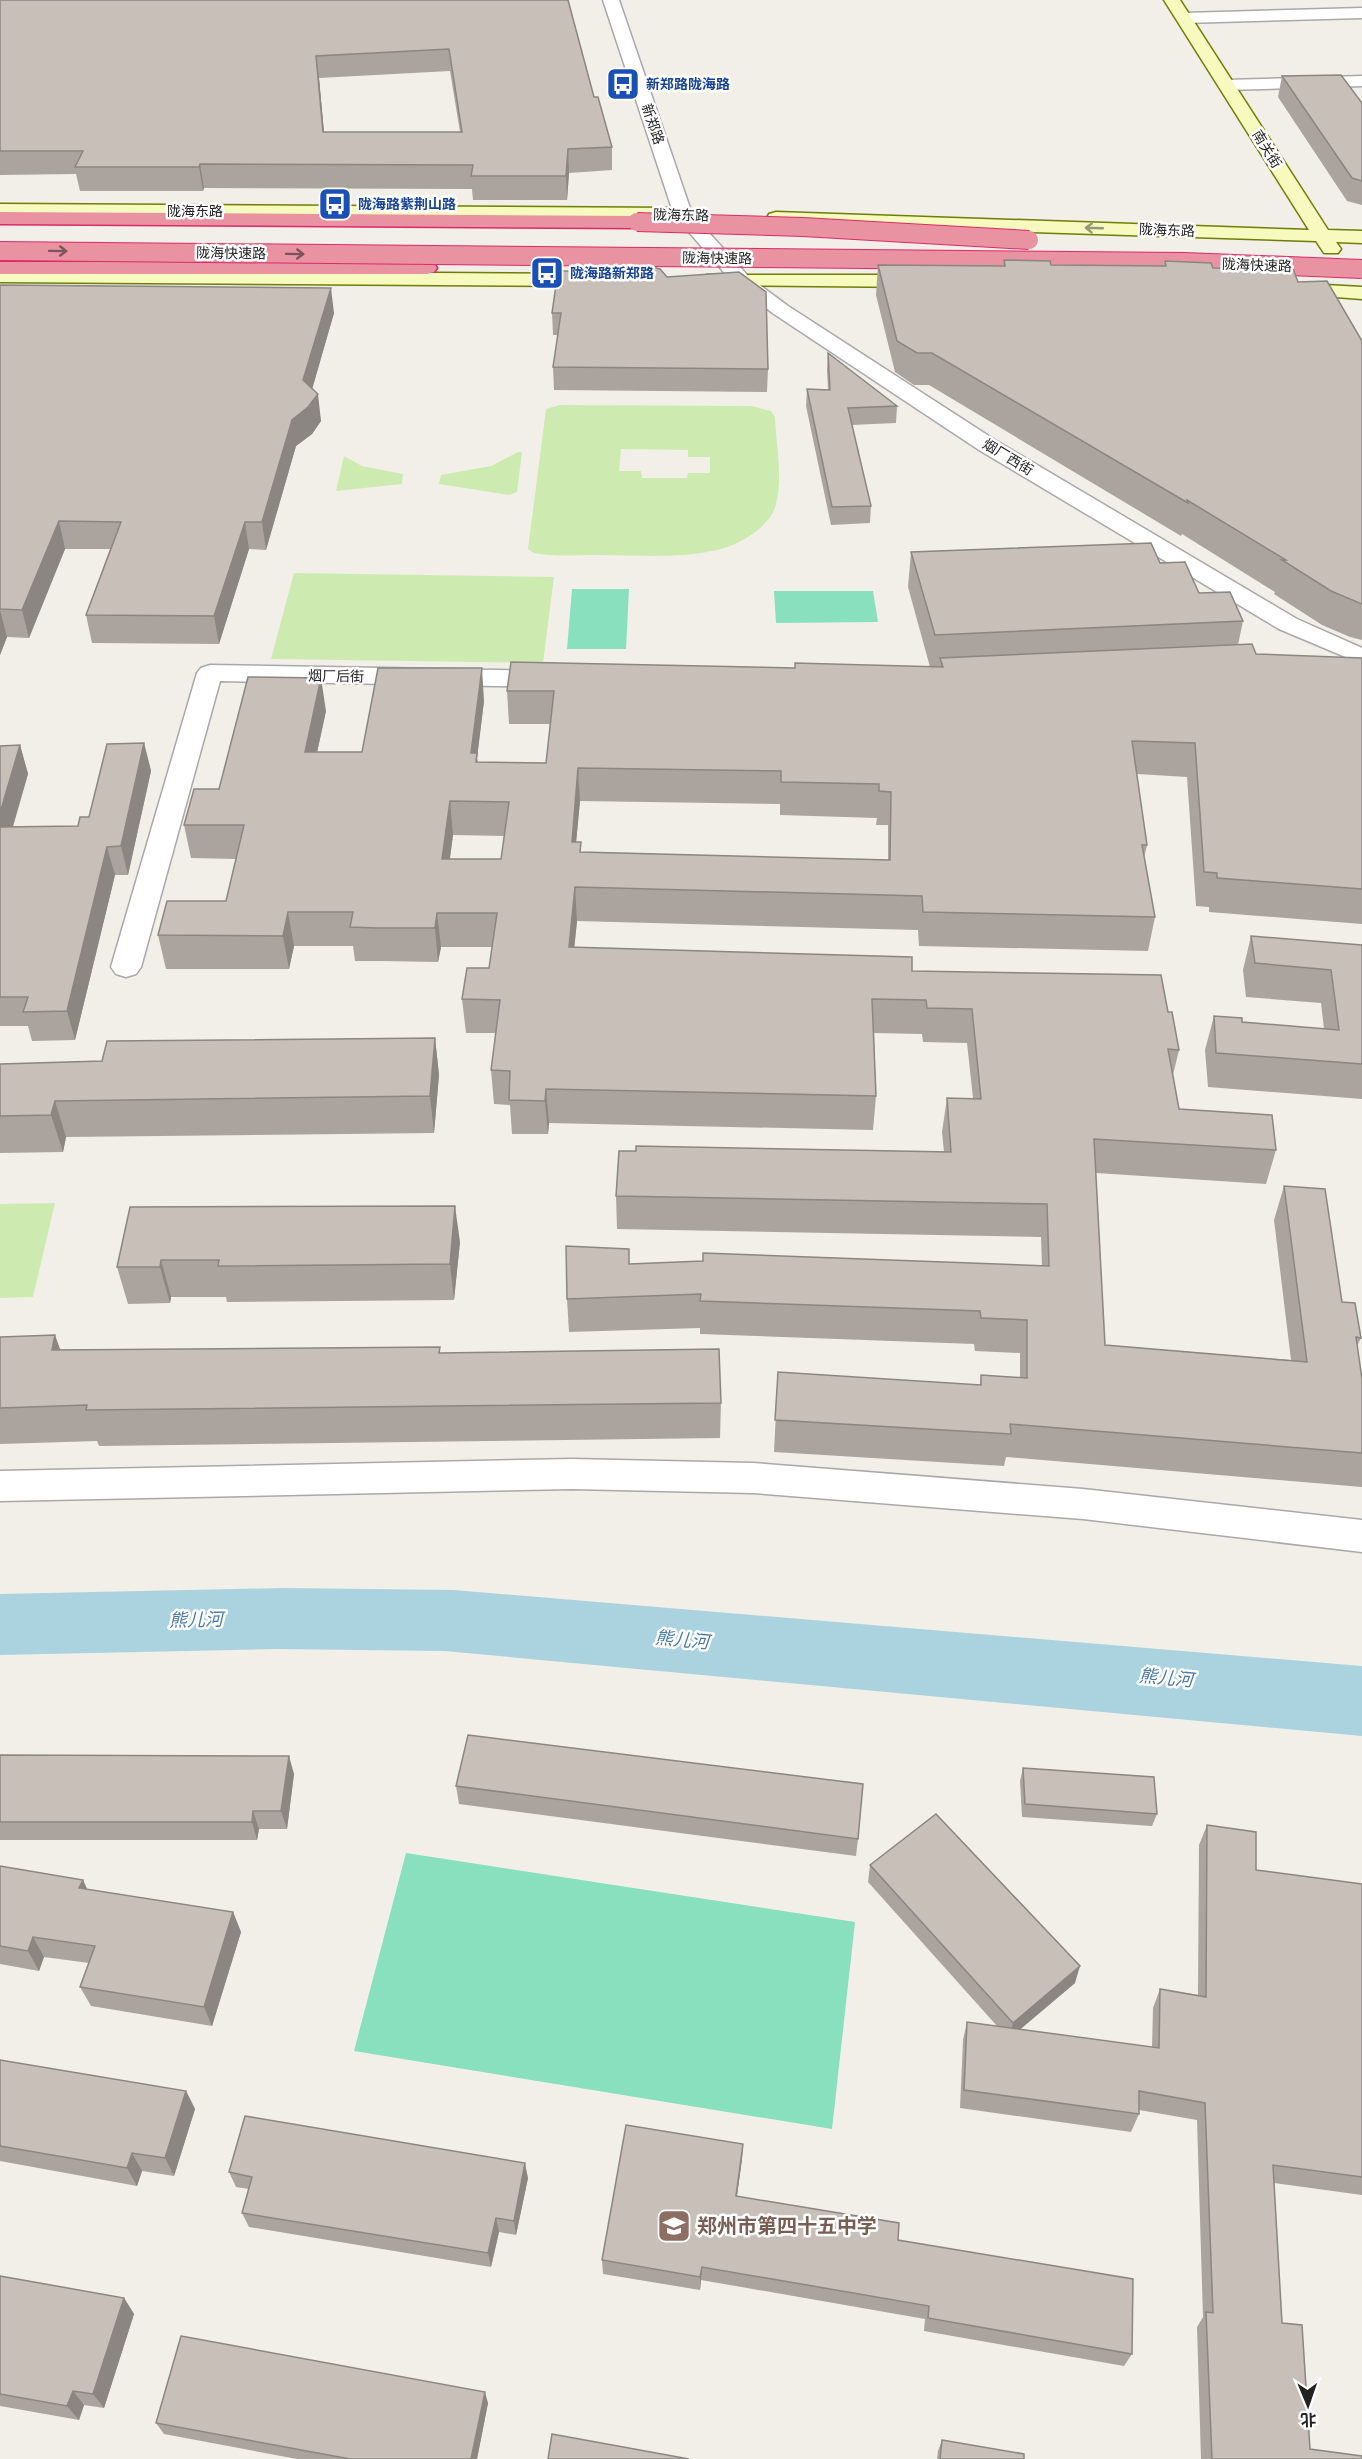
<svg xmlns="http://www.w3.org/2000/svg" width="1362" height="2459" font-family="Helvetica,'Noto Sans SC',sans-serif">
  <rect width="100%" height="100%" fill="#f2efe9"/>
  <path fill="#cdebb0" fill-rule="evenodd" d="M560,405L752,406L771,411L775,417C776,444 783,477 776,504C771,527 739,545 717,550C679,559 637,555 598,555C577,555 554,557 534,553L528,549L546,409ZM621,449L688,450V457H710V473H688L687,478H642L641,471H619Z
    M518,452H522L517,492L509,495L439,484L441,475L491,466Z
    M344,456L362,466L403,474L402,484L336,491Z
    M294,573L554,577L543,663L271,659Z
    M55,1203L33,1297L0,1298V1204Z"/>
  <path fill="#88e0be" d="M572,589H629L626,649H567Z
    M774,591H873L878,622L776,623Z
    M406,1853L855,1922L832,2129L354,2051Z"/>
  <path fill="#aad3df" d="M285,1588L453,1590L1362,1666V1736L444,1651L276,1649L0,1655V1594Z"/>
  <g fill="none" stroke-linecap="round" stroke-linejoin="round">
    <defs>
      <path id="street" d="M603,0H619L692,214L749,277L788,306L995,440L1297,619L1362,648V664L1279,629L979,450L774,314L735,285L674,215Z
        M1362,8V18L1184,23L1176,18L1184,13Z
        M1362,76V86L1226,90L1218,85L1226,80Z
        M210,665L553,671L562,674L566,679L562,684L553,687L220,681L141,967L136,974L126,977L116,974L111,967L197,673L201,668Z
        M572,1459L753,1463L1083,1489L1362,1520V1552L1083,1519L753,1493L572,1489L0,1501V1471Z"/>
      <path id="secondary" d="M1164,0H1180L1328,230L1362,231V243L1336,242L1341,249L1338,253H1324L1316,241L776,224L769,222L767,218L769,214L776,212L1309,230Z
        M0,204L677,208L684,210L686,214L684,218L677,220L0,216Z
        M0,270L601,274L608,276L611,280L608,284L601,286L0,282Z
        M707,275H922L929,277L932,281L929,285L922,287L700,285L697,281L700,277Z
        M1289,283L1362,287V299L1282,293L1279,289L1282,285Z"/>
      <path id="highway" d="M0,212L637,216L644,218L646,222L644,226L637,228L0,224Z
        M0,262H427L434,264L437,268L434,272L427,274H0Z"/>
    </defs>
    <use href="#street" stroke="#a9a9a9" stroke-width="3"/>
    <use href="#secondary" stroke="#707d05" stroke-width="3"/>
    <use href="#highway" stroke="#dc2a67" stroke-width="3"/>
    <use href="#street" fill="#fff" fill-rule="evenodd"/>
    <use href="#secondary" fill="#f7fabf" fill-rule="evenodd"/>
    <use href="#highway" fill="#e892a2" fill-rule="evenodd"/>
    <defs>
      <path id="highway-bridge" d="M637,222L803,227L1029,240
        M0,251L1185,262L1362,269"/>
    </defs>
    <use href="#highway-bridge" stroke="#dc2a67" stroke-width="20" stroke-linecap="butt"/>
    <use href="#highway-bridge" stroke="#e892a2" stroke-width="18"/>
  </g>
  <path fill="#aba49e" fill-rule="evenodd" d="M0,0H568L594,97L612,147V170L569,173L567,200H473L472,189L204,188L203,191H80L76,174L0,175ZM450,71L460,132H324L319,78Z
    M1282,76L1362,103V205L1347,201L1278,97Z
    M1004,260L1051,265L1164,266L1165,261L1213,268L1298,282L1362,341V640L1350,637L1322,625L1274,594L1275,592L1182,534L1181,536L929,385H914L895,372L876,295L878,265L1003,266Z
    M558,271L768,369L767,392L554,390L553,367L558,335H553L552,313Z
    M0,285L334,313L312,389L321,421L312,434L296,446L266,550L249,549L219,644L92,643L86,615L110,549H65L29,638L7,637L0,655Z
    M828,353L897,406L896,423L852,425L871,506L870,523L831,525L806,406L807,389L828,390L827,370Z
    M911,552L1160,563L1199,593L1243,621L1238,645L1256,654L1362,658V924L1209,912V907L1196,906L1187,777L1137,774L1147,845L1144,858L1155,917L1148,951L919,946L918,930L577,921L574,948L912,971L1168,1012L1179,1050L1173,1075L1179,1109L1276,1150L1266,1184L1096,1173L1105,1345L1291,1360L1274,1220L1284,1186L1361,1338L1357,1346L1362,1379V1487L1006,1457L1004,1466L774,1452L778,1372L980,1385L981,1375L1020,1378V1353L975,1351L974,1344L700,1334V1328L569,1332L567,1299L629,1264L1042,1266L1041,1237L617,1229L616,1196L944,1152L942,1132L947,1098H973L967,1043L923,1042L922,1034L874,1033L876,1096L873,1130L549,1123L548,1134H512L510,1105L494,1104L491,1070L496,1033H466L462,999L489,968L492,947H441L438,962L382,961H355L353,946H294L289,969H166L158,935L226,901L236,859L191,858L184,825L219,789L326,711L317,752H362L484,701L477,758L478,762L546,763L550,724H509L507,691L795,668L930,667L908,587ZM580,801L780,804V815L877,818L876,825H888V860L581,852L576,842ZM453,835L504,836L501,859H450Z
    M144,743L151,771L128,875H115L75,1040L32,1041L28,1026H0V746L20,745L28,774L13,827L78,826L89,817Z
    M1251,936L1362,945V1099L1208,1087L1205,1050L1214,1016L1242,1022L1324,1029L1321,1003L1246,997L1243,970Z
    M435,1038L439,1075L434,1133L66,1137L63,1152L0,1153V1064L102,1061Z
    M130,1207L460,1242L454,1300L227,1302L226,1297H171L170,1303L128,1304L117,1267Z
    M0,1337L60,1350L441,1353L721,1403L720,1438L99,1446L97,1441L0,1444Z
    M0,1755L294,1774L287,1829H259L257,1840H0Z
    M1023,1768L1157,1814L1152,1826L1022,1817L1020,1781Z
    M456,1786L858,1839L856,1856L459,1804Z
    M1207,1825L1256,1870L1362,1884V2195L1274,2183L1282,2323L1310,2449L1362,2459H1201L1197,2327L1203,2317L1197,2120L1139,2110V2114L1131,2132L960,2108L963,2040L967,2022L997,2026L868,1882L870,1865L1075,1983L1020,2029L1152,2047L1153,2008L1160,1989L1198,1995L1199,1845Z
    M0,1866L83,1880L87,1889L233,1912L241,1932L212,2026L91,2006L80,1987L89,1963L44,1957L39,1971L0,1964Z
    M0,2060L186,2091L195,2109L174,2176L142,2171L137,2186L0,2161Z
    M743,2144L742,2159L737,2196L898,2240L1132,2354L1124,2366L924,2331L925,2319L701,2280L700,2290L603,2274L602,2260Z
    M229,2172L528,2178L516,2235L499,2232L491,2267L249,2227L242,2213L249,2189L236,2187Z
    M0,2276L124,2298L134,2314L104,2408L84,2405L79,2420L0,2406Z
    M488,2403L477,2459H297L164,2434L156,2423Z
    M942,2440L1024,2459H937L938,2451Z"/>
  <path fill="#8b8681" d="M316,56L319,78L326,155L323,132Z
    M568,149L569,173L567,200L566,176Z
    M200,164L204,188L203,191L199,167Z
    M331,288L334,313L307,407L303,380Z
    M318,394L321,421L312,434L296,446L266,550L262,522L292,420Z
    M59,521L65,549L29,638L22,610Z
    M245,522L249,549L219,644L214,616Z
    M0,610L7,637L0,655Z
    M482,668L484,701L477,758L480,786L471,753Z
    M321,678L326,711L310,785L305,752Z
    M144,743L151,771L128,875L121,846Z
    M20,745L28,774L4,856L0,842V813Z
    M578,768L580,801L573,875L572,842Z
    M450,801L453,835L445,892L442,859Z
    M107,847L115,875L75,1040L67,1011Z
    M575,887L577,921L571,981L569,947Z
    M288,912L294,946L289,969L283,936Z
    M437,913L441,947L438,962L435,928Z
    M435,1038L439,1075L434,1133L430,1096Z
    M546,1089L549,1123L548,1134L545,1101Z
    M55,1101L66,1137L63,1152L51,1115Z
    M455,1206L460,1242L454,1300L450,1264Z
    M161,1260L171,1297L170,1303L160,1267Z
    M55,1335L68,1371L52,1350Z
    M289,1756L294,1774L287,1829L281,1811Z
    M253,1811L259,1829L257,1840L252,1822Z
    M83,1880L92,1900L79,1888Z
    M233,1912L241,1932L212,2026L204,2007Z
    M33,1937L44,1957L39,1971L28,1951Z
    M1080,1966L1075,1983L1009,2039L1013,2023Z
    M186,2091L195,2109L174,2176L165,2158Z
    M743,2144L742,2159L735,2210L736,2196Z
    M132,2153L142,2171L137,2186L127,2168Z
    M525,2163L528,2178L516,2235L514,2221Z
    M496,2218L499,2232L491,2267L488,2253Z
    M702,2267L701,2280L700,2290V2277Z
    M124,2298L134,2314L104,2408L93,2394Z
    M73,2391L84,2405L79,2420L67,2406Z
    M485,2392L488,2403L477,2459H471Z"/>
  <path fill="#c7bfb8" stroke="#8b8681" stroke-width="1.5" fill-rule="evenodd" d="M0,0H568L594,97H598L612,147L568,149L566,176H471L473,165L200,164L199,167H75L83,151H0ZM449,49L462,132H323L316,56Z
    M1341,75L1362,103V181L1352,178L1282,76Z
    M1004,260L1050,261L1051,265L1166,266L1165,261L1211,263L1213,268L1293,269L1298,282L1327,281L1362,341V604L1331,591L1282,560H1286L1187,500L1188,503L932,353H917L897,341L878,265L1005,266Z
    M648,266L660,269L667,277L739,272L766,292L768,369L553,367L561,313H552L558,271H587L626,277L637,268Z
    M0,285L331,288L303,380L318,394L308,407L292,420L262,522H245L214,616L86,615L121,522L59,521L22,610L0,609Z
    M828,353L897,406L848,408L871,506L832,507L807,389L830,390Z
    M1151,543L1160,563L1185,562L1199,593L1230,592L1243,621L935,635L911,552Z
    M1252,644L1256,654L1362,658V889L1217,878V873L1204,872L1195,743L1132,741L1147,845H1142L1155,917L923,912L922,896L575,887L569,947L912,957V971L1161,975L1168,1012H1172L1179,1050L1168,1049L1179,1109L1272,1115L1276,1150L1094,1139L1105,1345L1307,1362L1284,1186L1325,1189L1342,1302L1355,1303L1361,1338L1356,1337L1362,1379V1453L1010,1424L1011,1434L775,1420L778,1372L981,1385V1375L1027,1378V1320L981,1318L980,1311L700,1301L701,1294L567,1299L566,1246L629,1249V1264L703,1261V1253L1049,1266L1047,1204L616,1196L619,1151H636V1146L951,1152L947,1098L981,1099L972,1009L927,1008L926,1000L872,999L876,1096L546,1089L545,1101L509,1100L510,1071L491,1070L500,1000L462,999L467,968H489L497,913H437L435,928H377L350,927L353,912H288L283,936L158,935L167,901H226L244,825H184L194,789H219L248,677L321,678L305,752H362L378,668H482L471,753H477L476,762L546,763L554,691H507L511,662L795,668V663L943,667L940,658ZM578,768L781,771V782L879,784V791L891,792L890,860L580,852L581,842H572ZM450,801L509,802L501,859H442Z
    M144,743L121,846L107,847L67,1011L23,1012L28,997H0V827L78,826L80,817H89L107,744Z
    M20,745L0,813V746Z
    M1251,936L1362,945V1064L1216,1053L1214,1016L1242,1018V1022L1339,1030L1331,970L1255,963Z
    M435,1038L430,1096L55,1101L51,1115L0,1116V1064L102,1061L107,1041Z
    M455,1206L450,1264L218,1266L219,1260H161L160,1267H117L130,1207Z
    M55,1335L52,1350L440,1347L439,1353L719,1349L721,1403L86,1410L87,1405L0,1408V1337Z
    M468,1735L863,1784L858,1839L456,1786Z
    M0,1755L289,1756L281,1811H253L252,1822H0Z
    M1023,1768L1154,1777L1157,1814L1025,1804Z
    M936,1814L1080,1966L1013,2023L870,1865Z
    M1207,1825L1256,1832V1870L1362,1884V2177L1273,2165L1282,2323L1302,2325L1310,2449L1362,2456V2459H1212L1206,2312L1213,2313L1205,2103L1139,2091V2114L964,2090L967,2022L1159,2048L1160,1989L1206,1997Z
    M0,1866L83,1880L79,1888L233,1912L204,2007L80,1987L95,1946L33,1937L28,1951L0,1946Z
    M0,2060L186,2091L165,2158L132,2153L127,2168L0,2146Z
    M245,2116L525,2163L514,2221L496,2218L488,2253L242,2213L252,2177L229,2172Z
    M626,2125L743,2144L736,2196L899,2223L898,2240L1133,2279L1132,2354L928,2318L929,2306L702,2267L700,2277L602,2260Z
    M0,2276L124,2298L93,2394L73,2391L67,2406L0,2394Z
    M181,2336L485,2392L471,2459H350L156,2423Z
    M552,2434L689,2459H548Z
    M942,2440L1024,2454V2459H940Z"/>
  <defs><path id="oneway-shaft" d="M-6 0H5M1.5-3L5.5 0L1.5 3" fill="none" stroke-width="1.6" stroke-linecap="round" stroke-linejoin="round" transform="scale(1.5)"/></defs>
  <use stroke="#979978" href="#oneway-shaft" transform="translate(1094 228) rotate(-178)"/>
  <g stroke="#7b545c">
    <use href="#oneway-shaft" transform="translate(58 251) rotate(1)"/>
    <use href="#oneway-shaft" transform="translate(295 254) rotate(1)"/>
  </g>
  <defs>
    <symbol id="bus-square" viewBox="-11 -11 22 22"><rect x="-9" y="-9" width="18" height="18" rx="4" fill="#1a4fb4" stroke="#fff"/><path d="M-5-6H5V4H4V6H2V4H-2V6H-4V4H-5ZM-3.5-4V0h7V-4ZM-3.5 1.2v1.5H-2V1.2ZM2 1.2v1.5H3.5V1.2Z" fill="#fff"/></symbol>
    <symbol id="school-square" viewBox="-11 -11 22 22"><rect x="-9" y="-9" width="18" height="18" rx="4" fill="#8d6e63" stroke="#fff"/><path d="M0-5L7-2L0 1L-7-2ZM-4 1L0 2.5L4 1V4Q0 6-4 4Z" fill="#fff"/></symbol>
  </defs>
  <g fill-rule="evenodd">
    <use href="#bus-square" x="604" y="65" width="38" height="38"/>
    <use href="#bus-square" x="316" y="185" width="38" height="38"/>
    <use href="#bus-square" x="528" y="254" width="38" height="38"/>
    <use href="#school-square" x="655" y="2207" width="38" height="38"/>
  </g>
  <g text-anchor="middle" stroke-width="5" stroke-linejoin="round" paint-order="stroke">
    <g font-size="14" font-weight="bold" fill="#164399" stroke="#fff" text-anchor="start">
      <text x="646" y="89">新郑路陇海路</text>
      <text x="358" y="209">陇海路紫荆山路</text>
      <text x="570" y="278">陇海路新郑路</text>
    </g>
    <g font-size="14" fill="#222" stroke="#fff">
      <text transform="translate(653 124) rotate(71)" y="5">新郑路</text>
      <text transform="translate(1267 149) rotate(58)" y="5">南关街</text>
      <text x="195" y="216">陇海东路</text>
      <text transform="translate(681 215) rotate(1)" y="5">陇海东路</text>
      <text transform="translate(1167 230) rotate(2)" y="5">陇海东路</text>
      <text transform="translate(231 253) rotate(1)" y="5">陇海快速路</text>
      <text transform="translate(717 258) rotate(1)" y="5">陇海快速路</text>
      <text transform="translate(1257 265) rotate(2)" y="5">陇海快速路</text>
      <text transform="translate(1008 457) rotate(31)" y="5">烟厂西街</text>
      <text transform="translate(336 676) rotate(1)" y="5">烟厂后街</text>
    </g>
    <g font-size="18" font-style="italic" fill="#4a7aab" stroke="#fff">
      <text transform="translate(196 1620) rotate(-1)" y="6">熊儿河</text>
      <text transform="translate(682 1640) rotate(5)" y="6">熊儿河</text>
      <text transform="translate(1166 1678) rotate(5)" y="6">熊儿河</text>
    </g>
    <g font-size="20" font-weight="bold" fill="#785e54" stroke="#fff" text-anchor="start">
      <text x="697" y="2233">郑州市第四十五中学</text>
    </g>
  </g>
  <g transform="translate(1308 2405) rotate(178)" stroke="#ffffff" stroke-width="4.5" paint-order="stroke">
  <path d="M0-4.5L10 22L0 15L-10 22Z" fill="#222222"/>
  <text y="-9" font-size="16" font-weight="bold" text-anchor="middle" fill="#222222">北</text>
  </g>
</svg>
